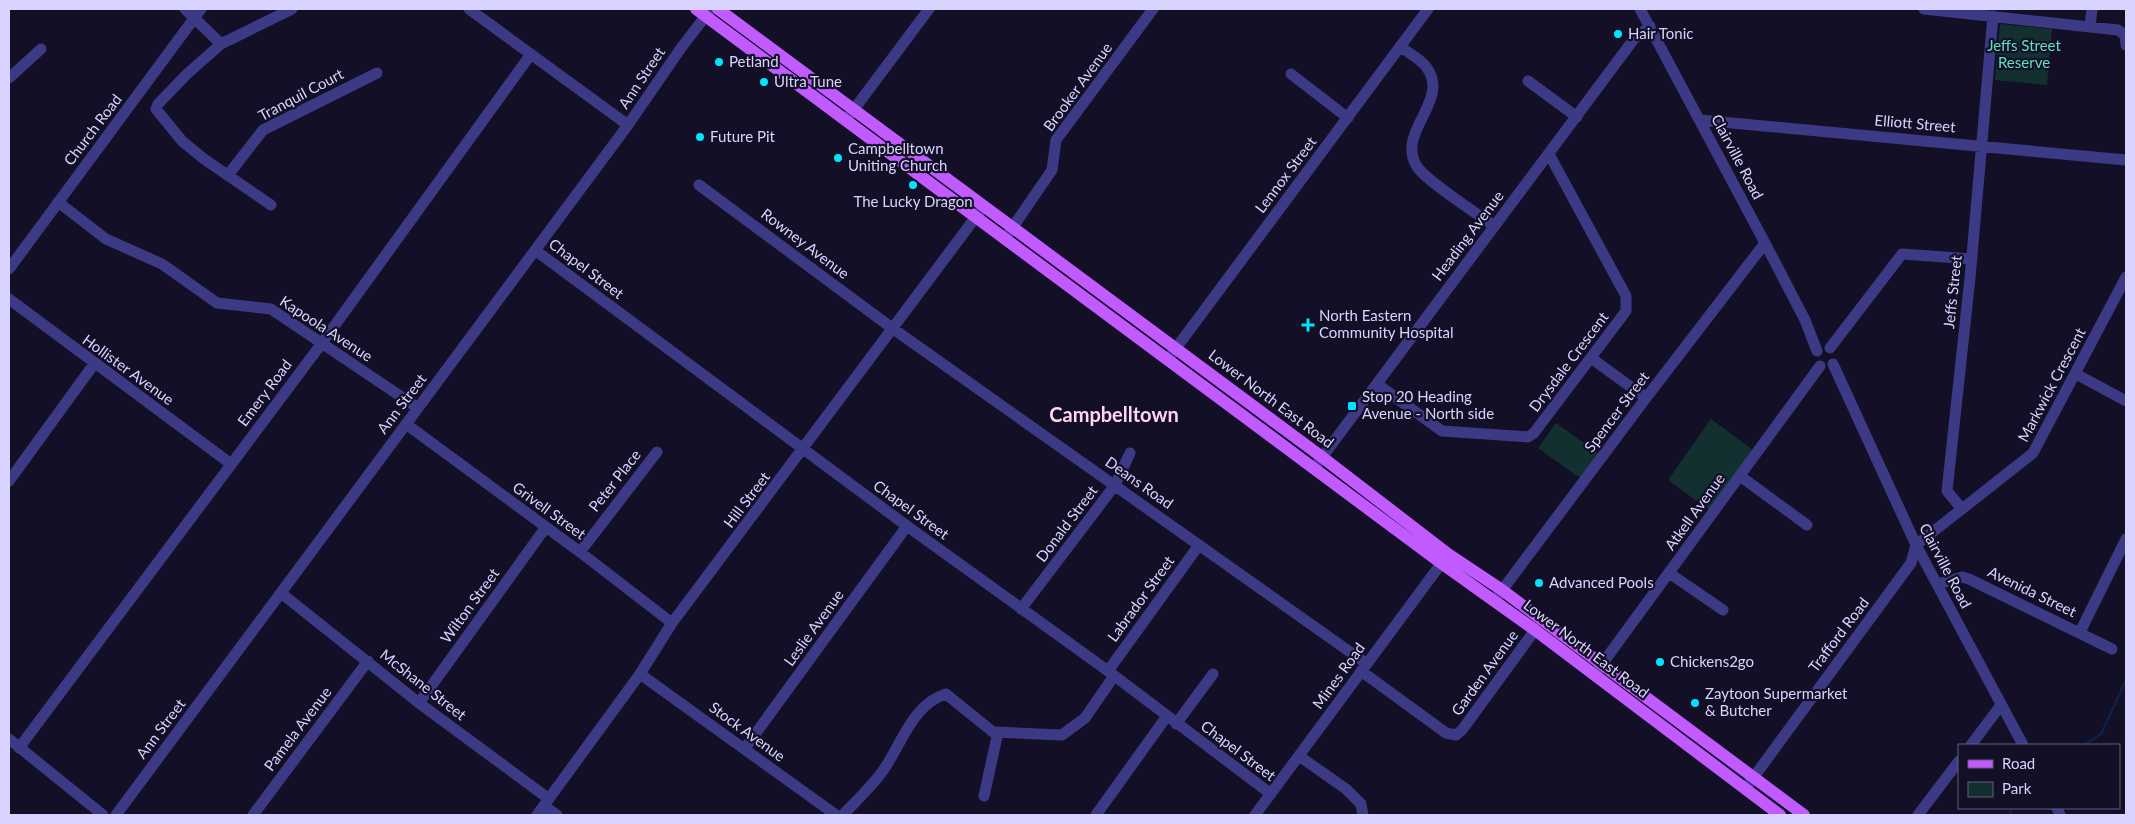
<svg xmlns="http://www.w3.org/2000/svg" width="2135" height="824" font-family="Lato,sans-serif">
  <rect width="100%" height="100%" fill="#130f26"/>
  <path fill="#12302f" d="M2000,24L2052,29L2047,85L1995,80Z
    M1711,419L1753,450L1709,510L1668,480Z
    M1556,423L1598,453L1580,478L1538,448Z"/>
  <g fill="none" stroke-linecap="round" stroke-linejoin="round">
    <path stroke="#0c2248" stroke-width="2.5" d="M2084,745L2101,734L2126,680
      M2009,815L2012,808"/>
    <path stroke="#3d3a85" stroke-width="11" d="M185,9L221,44L187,74L158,104L156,109L182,141L204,159L271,205
      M469,9L628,125
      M1640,9L1765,243L1805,320L1817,351
      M1924,9L2118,30L2125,35L2126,45
      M2090,26L2092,9
      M221,44L292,9
      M1400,47C1409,53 1421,59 1427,68C1450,101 1397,131 1416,165C1424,180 1478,214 1494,226
      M1291,74L1348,118
      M9,78L41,49
      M1528,81L1577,117
      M846,120L929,9
      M1700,120L2126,160
      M228,175L263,130L377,73
      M699,185L892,328L1367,664
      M58,202L106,239L162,264L217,303L271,309L418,408
      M1006,237L1052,170L1056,140L1153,9
      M535,250L907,526L1108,671L1271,794
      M9,269L201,9
      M9,299L231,464
      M1830,348L1902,254L1972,259
      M1591,358L1646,398
      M1168,359L1428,9
      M1833,364L1916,545L2023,745
      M2076,374L2126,401
      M1377,384L1442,431L1528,437L1534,433L1626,311V296L1549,154
      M406,424L580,552L672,623
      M1317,464L1634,39L1650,26
      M1740,476L1807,525
      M9,481L94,364
      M1962,509L2033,453L2126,277
      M580,552L657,452
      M1669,573L1723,610
      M1938,584L1962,577L1969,579L2112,649
      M281,593L419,703L549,799
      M1494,601L1646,398L1765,243
      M1021,609L1115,485L1130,453
      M2080,632L2126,539
      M1108,671L1199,545
      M1361,671L1446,733L1456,735L1462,730L1535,630
      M1597,671L1820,366
      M640,674L836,815
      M419,703L546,527
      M1176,724L1213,674
      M9,739L103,815
      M1971,745L2001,705
      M19,748L322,343L531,54
      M745,748L907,526
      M1299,756L1346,789L1361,804L1363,815
      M1745,789L1911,563L1916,545L1962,509L1947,491L1970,278L1993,16
      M984,796L998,732
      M544,806L557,815
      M2057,808L2060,815
      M116,815L628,125L681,48L711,9
      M253,815L368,661
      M537,815L640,674L672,623L981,210
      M843,815C856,801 871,787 882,772C901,746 912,704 946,694L993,732L1062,735L1085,718L1114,676
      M1096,815L1167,716
      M1255,815L1446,557
      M1918,815L1959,761"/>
    <path stroke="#c25bff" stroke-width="12" d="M696,9L1441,563L1535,630L1780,815
      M718,9L1322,457L1448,554L1502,590L1804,815"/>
  </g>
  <g fill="#00e5ff" stroke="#130f26" stroke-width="2">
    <circle cx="1618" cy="34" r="5"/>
    <circle cx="719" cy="62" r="5"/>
    <circle cx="764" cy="82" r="5"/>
    <circle cx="700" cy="137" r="5"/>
    <circle cx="838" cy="158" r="5"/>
    <circle cx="913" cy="185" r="5"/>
    <path d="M1305.5 317.5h5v5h5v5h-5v5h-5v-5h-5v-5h5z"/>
    <rect x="1347" y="401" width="10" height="10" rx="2.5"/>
    <circle cx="1539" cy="583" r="5"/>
    <circle cx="1660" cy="662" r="5"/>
    <circle cx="1695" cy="703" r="5"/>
  </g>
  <g text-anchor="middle" stroke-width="4.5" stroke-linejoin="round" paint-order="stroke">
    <g font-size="15" fill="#d9d4ff" stroke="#130f26" text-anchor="start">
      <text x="1628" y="39">Hair Tonic</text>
      <text x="729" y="67">Petland</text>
      <text x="774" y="87">Ultra Tune</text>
      <text x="710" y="142">Future Pit</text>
      <text x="848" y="154">Campbelltown<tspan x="848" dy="17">Uniting Church</tspan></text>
      <text x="913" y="207" text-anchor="middle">The Lucky Dragon</text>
      <text x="1319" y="321">North Eastern<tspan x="1319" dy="17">Community Hospital</tspan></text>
      <text x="1362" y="402">Stop 20 Heading<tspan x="1362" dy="17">Avenue - North side</tspan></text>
      <text x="1549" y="588">Advanced Pools</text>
      <text x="1670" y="667">Chickens2go</text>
      <text x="1705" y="699">Zaytoon Supermarket<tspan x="1705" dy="17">&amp; Butcher</tspan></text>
    </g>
    <g font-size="15" fill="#5fe0c0" stroke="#130f26">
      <text x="2024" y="51">Jeffs Street<tspan x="2024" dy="17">Reserve</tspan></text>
    </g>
    <g font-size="15" fill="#d9d4ff" stroke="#130f26">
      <text transform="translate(642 78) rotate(-56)" y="5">Ann Street</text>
      <text transform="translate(1078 87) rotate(-54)" y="5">Brooker Avenue</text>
      <text transform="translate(301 95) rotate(-28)" y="5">Tranquil Court</text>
      <text transform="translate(1915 124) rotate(5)" y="5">Elliott Street</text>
      <text transform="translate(93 130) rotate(-53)" y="5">Church Road</text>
      <text transform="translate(1737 157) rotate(62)" y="5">Clairville Road</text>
      <text transform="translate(1286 175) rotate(-53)" y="5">Lennox Street</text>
      <text transform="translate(1468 236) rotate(-53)" y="5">Heading Avenue</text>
      <text transform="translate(805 244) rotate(37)" y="5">Rowney Avenue</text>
      <text transform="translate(586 269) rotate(37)" y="5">Chapel Street</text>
      <text transform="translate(1953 292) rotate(-84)" y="5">Jeffs Street</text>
      <text transform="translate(326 329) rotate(33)" y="5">Kapoola Avenue</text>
      <text transform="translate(1569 362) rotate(-53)" y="5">Drysdale Crescent</text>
      <text transform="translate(128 370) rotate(36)" y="5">Hollister Avenue</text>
      <text transform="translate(2052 385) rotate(-62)" y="5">Markwick Crescent</text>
      <text transform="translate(265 393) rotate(-53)" y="5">Emery Road</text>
      <text transform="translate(1271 399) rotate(37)" y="5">Lower North East Road</text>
      <text transform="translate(402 404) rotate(-53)" y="5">Ann Street</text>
      <text transform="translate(1617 412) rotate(-53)" y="5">Spencer Street</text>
      <text transform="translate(615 481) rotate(-52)" y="5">Peter Place</text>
      <text transform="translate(1139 483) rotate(35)" y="5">Deans Road</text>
      <text transform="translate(747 500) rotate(-53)" y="5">Hill Street</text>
      <text transform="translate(911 510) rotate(36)" y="5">Chapel Street</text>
      <text transform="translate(549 511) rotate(36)" y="5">Grivell Street</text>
      <text transform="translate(1695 512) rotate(-54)" y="5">Atkell Avenue</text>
      <text transform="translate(1067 524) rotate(-53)" y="5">Donald Street</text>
      <text transform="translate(1945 566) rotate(62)" y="5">Clairville Road</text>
      <text transform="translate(2032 592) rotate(26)" y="5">Avenida Street</text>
      <text transform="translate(1141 599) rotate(-54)" y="5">Labrador Street</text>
      <text transform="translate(470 606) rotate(-54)" y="5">Wilton Street</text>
      <text transform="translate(814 628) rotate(-54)" y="5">Leslie Avenue</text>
      <text transform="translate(1839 635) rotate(-53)" y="5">Trafford Road</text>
      <text transform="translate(1586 649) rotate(37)" y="5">Lower North East Road</text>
      <text transform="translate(1485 673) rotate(-54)" y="5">Garden Avenue</text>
      <text transform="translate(1339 676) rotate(-54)" y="5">Mines Road</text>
      <text transform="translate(423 685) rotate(38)" y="5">McShane Street</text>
      <text transform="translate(161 729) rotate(-53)" y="5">Ann Street</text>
      <text transform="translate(298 729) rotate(-53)" y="5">Pamela Avenue</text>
      <text transform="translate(747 732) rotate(36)" y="5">Stock Avenue</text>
      <text transform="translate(1238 751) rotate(37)" y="5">Chapel Street</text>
    </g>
    <g font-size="20" font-weight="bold" fill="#ffd6f0" stroke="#130f26">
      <text x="1114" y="422">Campbelltown</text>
    </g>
  </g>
  <rect width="2135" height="824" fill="none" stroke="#d9d4ff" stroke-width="20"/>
  <rect x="1958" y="744" width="162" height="65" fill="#130f26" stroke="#625e7d"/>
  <rect x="1968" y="760" width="25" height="8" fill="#c25bff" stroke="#625e7d"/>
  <text x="2002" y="769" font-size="15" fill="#d9d4ff">Road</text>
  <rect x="1968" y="782" width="25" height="15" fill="#12302f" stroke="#625e7d"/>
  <text x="2002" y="794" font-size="15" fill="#d9d4ff">Park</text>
</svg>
